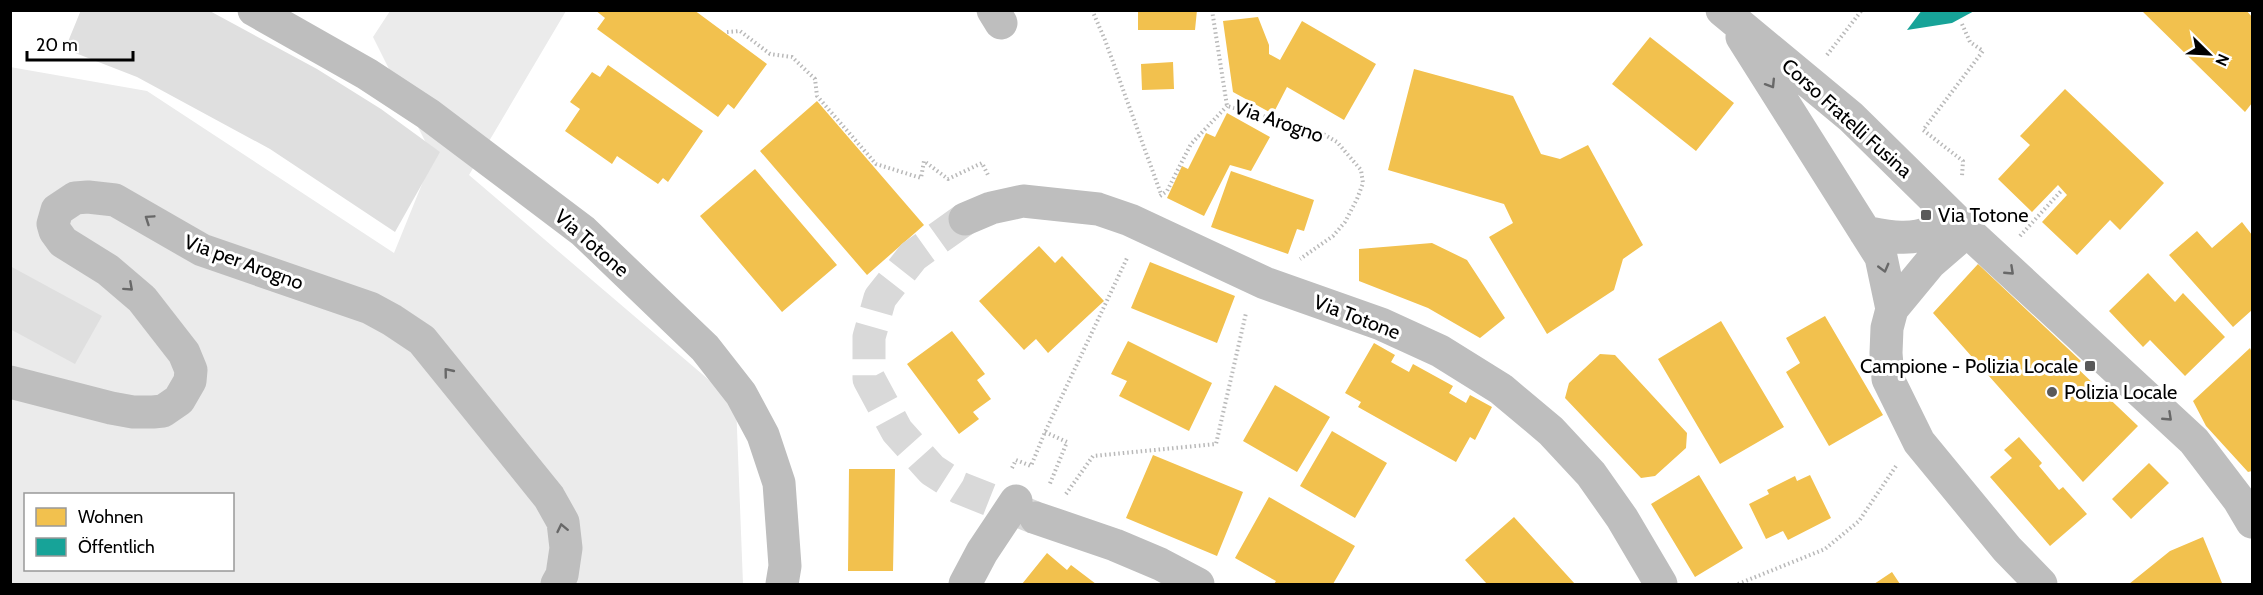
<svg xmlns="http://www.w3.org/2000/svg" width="2263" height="595" font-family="Cabin,sans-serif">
  <rect width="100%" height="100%" fill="#fff"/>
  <path fill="#ebebeb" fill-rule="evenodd" d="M390,11H566L469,175L736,403L743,584H11L10,67L147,91L394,253L433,157L373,37ZM26,494H232V570H26Z"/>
  <path fill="#f2c14e" d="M595,10H694L767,64L734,109L728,104L718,117L597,29L605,18Z
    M1138,10H1197L1195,30H1138Z
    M2141,10H2246L2252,17V103L2245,112Z
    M1258,17L1269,45V54L1280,60L1302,21L1376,64L1344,120L1287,87L1273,114L1233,92L1223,21Z
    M1650,37L1734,103L1696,151L1612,84Z
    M1173,62L1174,89L1142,90L1141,64Z
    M608,65L703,131L668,182L663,178L658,184L617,156L612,164L565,131L580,109L570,102L592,72L600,77Z
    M1414,69L1513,96L1541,154L1560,159L1588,145L1643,245L1623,259L1614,290L1547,334L1489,237L1513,223L1504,204L1388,170Z
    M2065,89L2164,183L2120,230L2110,220L2077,255L2042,222L2067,195L2058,185L2032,212L1998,179L2030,145L2020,136Z
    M817,101L924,225L867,275L760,151Z
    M1227,113L1270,137L1251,171L1230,165L1204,216L1167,198L1182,166L1188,169L1206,133L1215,137Z
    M755,169L837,265L782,312L700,216Z
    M1231,171L1314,200L1304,231L1297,229L1288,254L1211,227Z
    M2242,222L2252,235V310L2233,327L2169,255L2197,231L2212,248Z
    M1432,243L1467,260L1505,318L1480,338L1428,308L1359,281V249Z
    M1039,246L1055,263L1062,256L1104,301L1048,353L1036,339L1024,350L979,301Z
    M1150,262L1235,296L1217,343L1131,308Z
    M1978,264L2081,361L2075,366L2138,426L2083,482L1933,313Z
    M2148,273L2175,302L2183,293L2225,337L2185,376L2150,340L2143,347L2109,311Z
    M1825,316L1883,415L1829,446L1786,372L1800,363L1786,338Z
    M1721,321L1784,427L1720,464L1658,359Z
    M952,331L985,374L977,380L991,399L973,412L979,419L959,434L907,364Z
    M1128,341L1212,383L1189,431L1119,396L1127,381L1111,374Z
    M1374,343L1395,355L1391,362L1409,372L1413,364L1453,386L1449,393L1466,403L1470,395L1492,407L1475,440L1470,437L1456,462L1358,407L1361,402L1345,393Z
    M2250,348L2252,353V471L2248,472L2206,426L2193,401Z
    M1600,354L1615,355L1687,433L1686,448L1655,476L1641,478L1565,398L1569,383Z
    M1275,385L1330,417L1297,472L1243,441Z
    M1332,431L1387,463L1355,518L1300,486Z
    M2019,437L2042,463L2039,466L2059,490L2063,487L2087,514L2050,546L1990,477L2012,458L2004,450Z
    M1153,455L1243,492L1217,556L1126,518Z
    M2149,463L2169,483L2131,519L2112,499Z
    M849,469H895L893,571H848Z
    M1699,475L1743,548L1695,577L1651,504Z
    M1810,475L1831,518L1788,540L1783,531L1766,539L1749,504L1769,494L1767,490L1795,476L1797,481Z
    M1269,497L1355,546L1333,584H1274L1276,581L1235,558Z
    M1514,517L1575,584H1487L1465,560Z
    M2203,537L2222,583L2221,584H2129L2170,551Z
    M1047,553L1067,570L1071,565L1096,584H1022Z
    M1892,572L1900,584H1874Z"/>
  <path fill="#17a398" d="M1922,10H1976L1952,23L1907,30Z"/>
  <path fill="#dfdfdf" d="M81,10H208L317,69L381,109L440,152L395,232L270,149L137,77L65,49Z
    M10,266L102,316L75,364L10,329Z"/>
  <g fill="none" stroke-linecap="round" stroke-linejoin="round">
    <path stroke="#d9d9d9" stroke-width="33" stroke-dasharray="33 16" stroke-linecap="butt" d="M965,219L913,256L880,298L869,337V379L897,431L932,470L960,488L1036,518"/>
    <path stroke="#b9b9b9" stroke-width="4" stroke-dasharray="1.5 3" stroke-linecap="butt" d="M1092,10L1105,40L1161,194
      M1212,10L1227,106L1320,132L1337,142L1361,170L1363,183L1357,199L1345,222L1333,236L1300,259
      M1962,24L1970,42L1983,51L1923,130L1963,161L1962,176
      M727,32L740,31L770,54L792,57L815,79L817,96L876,164L921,178L924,161L948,179L982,163L988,175
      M1827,55L1862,10
      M1160,196L1167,191L1191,144L1227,106
      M2020,236L2062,190
      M1045,432L1067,442L1049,486
      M1012,468L1016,460L1031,466L1045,432L1128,256
      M1066,494L1093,456L1216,444L1246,313
      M1738,584L1825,549L1859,521L1896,466"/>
    <path stroke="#bebebe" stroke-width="33" d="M254,10L367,74L428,114L583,231L705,348L741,394L763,435L779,483L785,566L782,584
      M993,10L1001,23
      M1722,10L1851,117L1967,231L2194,441L2239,500L2252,522
      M1742,37L1881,257L1892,309
      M965,219L991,208L1023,201L1098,209L1130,220L1265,283L1381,324L1440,351L1501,389L1551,431L1591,474L1622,518L1661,584
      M1967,231L1930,263L1892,309L1887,328L1886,353L1888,379L1919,442L2007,549L2041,584
      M1865,232C1886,236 1911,242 1932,231C1938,228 1945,221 1951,216
      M10,382L111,408L133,412H153L163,411L179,400L190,381L191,370L184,353L142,299L108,270L63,242L55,231L53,224L57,210L75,198L88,197L115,200L202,250L370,308L392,320L422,340L549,497L563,522L566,548L562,575L557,584
      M1036,518L1115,545L1160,564L1198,584
      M965,584L982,552L1016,501"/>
  </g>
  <defs><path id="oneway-chevron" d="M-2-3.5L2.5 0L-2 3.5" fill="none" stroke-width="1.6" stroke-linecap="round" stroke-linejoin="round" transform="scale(1.5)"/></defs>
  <g stroke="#686868">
    <use href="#oneway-chevron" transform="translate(1771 84) rotate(58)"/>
    <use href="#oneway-chevron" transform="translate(149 219) rotate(-146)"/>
    <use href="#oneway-chevron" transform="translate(1884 268) rotate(75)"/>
    <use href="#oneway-chevron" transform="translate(2010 271) rotate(43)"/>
    <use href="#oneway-chevron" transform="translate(129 287) rotate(42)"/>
    <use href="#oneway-chevron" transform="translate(448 372) rotate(-129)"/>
    <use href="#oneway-chevron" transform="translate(2168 417) rotate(43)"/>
    <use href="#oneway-chevron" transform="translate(562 528) rotate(-102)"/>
  </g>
  <g fill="#595959" stroke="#fff" stroke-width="2">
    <rect x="1920" y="209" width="12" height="12" rx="3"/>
    <rect x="2084" y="360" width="12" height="12" rx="3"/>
    <circle cx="2052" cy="392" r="6"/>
  </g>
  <g text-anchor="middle" stroke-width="6" stroke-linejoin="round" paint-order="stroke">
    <g font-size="20" fill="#000" stroke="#fff">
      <text transform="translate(1847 118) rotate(42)" y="7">Corso Fratelli Fusina</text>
      <text transform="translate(1279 121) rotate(19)" y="7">Via Arogno</text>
      <text transform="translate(592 243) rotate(41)" y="7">Via Totone</text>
      <text transform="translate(244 262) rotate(20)" y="7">Via per Arogno</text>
      <text transform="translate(1357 317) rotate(21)" y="7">Via Totone</text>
    </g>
    <g font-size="20" fill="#000" stroke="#fff" text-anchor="start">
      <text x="1938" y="222">Via Totone</text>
      <text x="2078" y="373" text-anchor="end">Campione - Polizia Locale</text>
      <text x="2064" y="399">Polizia Locale</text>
    </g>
  </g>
  <rect width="2263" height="595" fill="none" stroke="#000000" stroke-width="24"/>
  <rect x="24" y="493" width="210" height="78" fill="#ffffff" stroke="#999999" stroke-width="1.5"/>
  <rect x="36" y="508" width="30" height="18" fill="#f2c14e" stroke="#999999" stroke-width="1.5"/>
  <text x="78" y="523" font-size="18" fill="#000000">Wohnen</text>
  <rect x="36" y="538" width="30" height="18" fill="#17a398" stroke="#999999" stroke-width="1.5"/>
  <text x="78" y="553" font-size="18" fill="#000000">Öffentlich</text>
  <g transform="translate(2209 54) rotate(114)" stroke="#ffffff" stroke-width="4.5" paint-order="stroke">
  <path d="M0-4.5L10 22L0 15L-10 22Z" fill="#000000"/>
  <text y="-9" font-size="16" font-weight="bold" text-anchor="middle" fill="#000000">N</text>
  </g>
  <path d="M27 51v9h106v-9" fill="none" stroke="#000000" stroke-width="3"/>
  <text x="36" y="51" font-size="18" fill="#000000" stroke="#ffffff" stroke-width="4.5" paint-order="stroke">20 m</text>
</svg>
